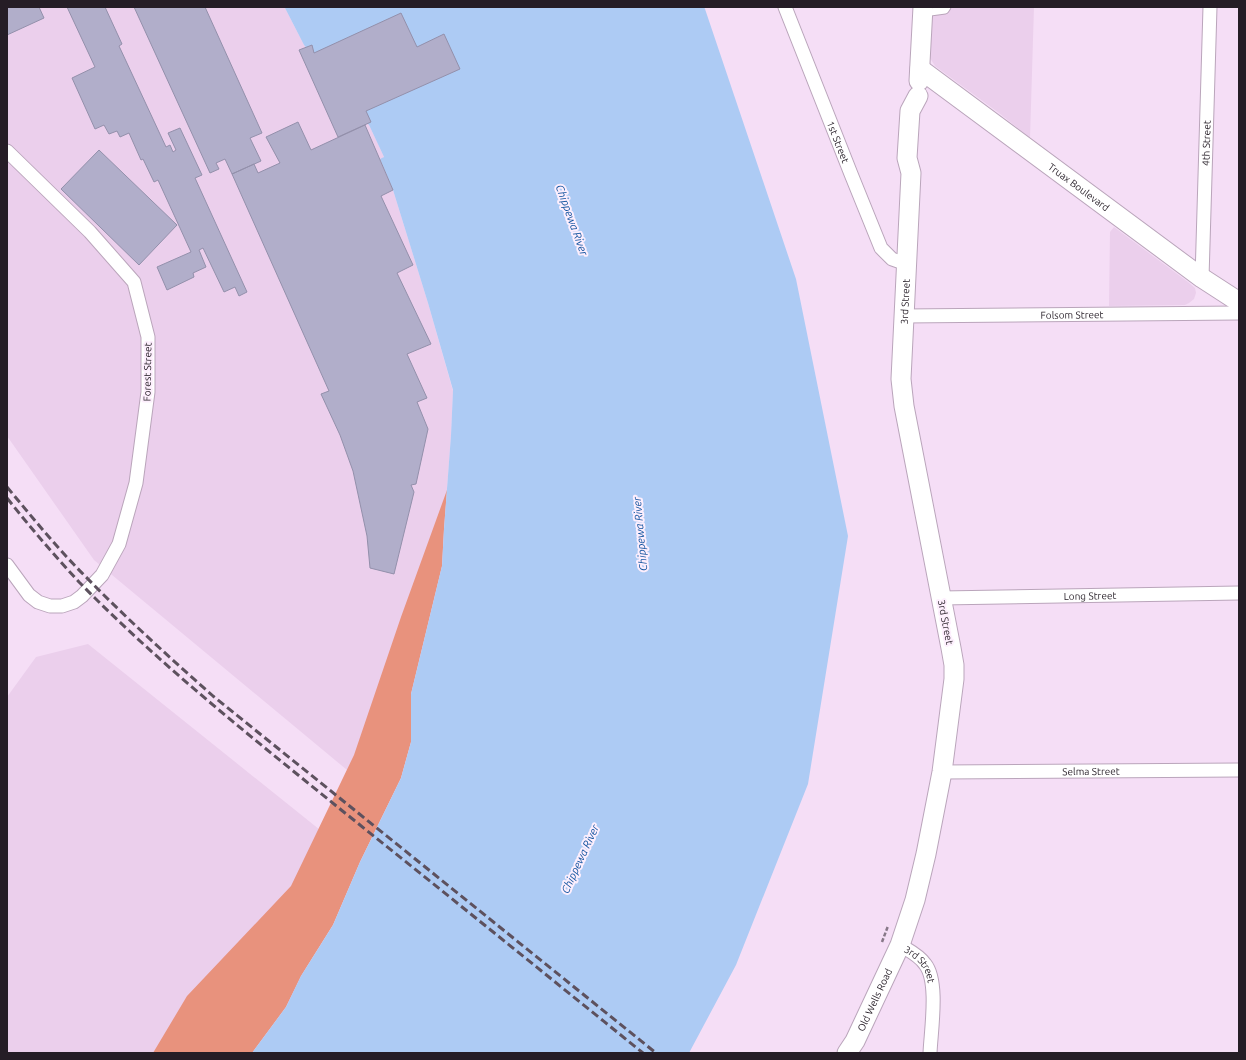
<svg xmlns="http://www.w3.org/2000/svg" width="1246" height="1060" font-family="Ubuntu,sans-serif">
  <rect width="100%" height="100%" fill="#f5def6"/>
  <path fill="#ebcfec" d="M7,7H286L285,8L304,45L354,106L363,119L369,125L384,157L381,160L393,190L428,303L453,391L451,435L444,529L442,566L411,694L388,804L94,560L7,436Z
    M932,7H1034L1030,138L999,113L935,66L930,58L929,49Z
    M1114,227L1188,282L1195,288L1196,293L1194,299L1189,303L1185,305L1109,306L1110,232Z
    M88,644L360,862L286,1007L252,1053H7V697L36,657Z"/>
  <path fill="#e8927d" d="M447,490L444,529L442,566L411,694V742L401,778L360,862L333,925L301,976L286,1007L252,1053H153L187,996L291,886L354,755L401,617Z"/>
  <path fill="#adcbf4" d="M286,7H704L705,9L796,279L848,536L808,784L736,965L689,1053H252L286,1007L301,976L333,925L360,862L401,778L411,742V694L442,566L444,529L451,435L453,390L428,303L393,190L380,159L384,157L369,125L363,119L354,106L304,45L285,8Z"/>
  <path fill="#b1aeca" stroke="#9390ab" d="M7,7H39L44,18L7,35Z
    M67,7H105L122,44L119,46L166,147L170,145L173,152L176,150L168,133L180,128L202,175L195,178L247,292L239,296L235,287L224,292L203,248L199,250L206,267L193,273L194,277L167,290L157,267L191,252L158,180L154,182L143,159L141,160L129,133L120,137L117,131L109,134L104,125L95,129L72,78L95,67Z
    M134,7H205L262,133L250,138L261,161L232,174L225,159L216,163L219,169L210,173Z
    M401,13L417,47L444,34L460,69L366,111L371,122L338,137L299,50L312,45L314,53Z
    M298,122L311,150L365,125L393,190L381,196L413,265L397,273L431,344L407,354L427,398L417,402L428,429L416,484L411,485L414,492L394,574L370,568L367,536L353,471L340,435L321,394L329,391L232,174L254,164L258,173L280,163L266,137Z
    M99,150L177,225L139,265L61,189Z"/>
  <g fill="none" stroke-linecap="round" stroke-linejoin="round">
    <defs>
      <path id="lane" d="M923,13L945,10L947,7"/>
      <g id="street">
        <path id="s1" d="M785,7L851,174L881,248L892,259L906,264"/>
        <path d="M7,151L90,232L134,282L148,337V392L136,483L119,544L102,575L82,596L74,602L62,606H50L38,602L29,595L7,565"/>
        <path id="s2" d="M1202,278L1210,7"/>
        <path id="s3" d="M904,316L1239,313"/>
        <path id="s4" d="M941,598L1239,593"/>
        <path id="s5" d="M942,772L1239,770"/>
        <path id="s6" d="M900,945C908,950 919,955 925,964C939,981 931,1030 930,1053"/>
      </g>
      <g id="secondary">
        <path id="s7" d="M920,69L1202,278L1239,302"/>
        <path d="M919,81L923,7"/>
        <path id="s8" d="M847,1053L855,1041L900,945L915,900L926,854L942,772L954,679V665L951,648L904,406L901,379L911,173L907,158L910,111L918,96"/>
      </g>
    </defs>
    <use href="#lane" stroke="#baa5bb" stroke-width="9"/>
    <use href="#street" stroke="#baa5bb" stroke-width="15"/>
    <use href="#secondary" stroke="#baa5bb" stroke-width="21"/>
    <path stroke="#877888" stroke-width="2.5" stroke-dasharray="4 2" stroke-linecap="butt" d="M882,942L888,926"/>
    <use href="#lane" stroke="#fff" stroke-width="7"/>
    <use href="#street" stroke="#fff" stroke-width="13"/>
    <use href="#secondary" stroke="#fff" stroke-width="19"/>
    <path stroke="#5d515e" stroke-width="3" stroke-dasharray="8 4" stroke-linecap="butt" d="M7,487C32,517 57,548 85,576C126,618 169,657 213,696L656,1053
      M7,498C30,527 54,555 79,582C161,666 254,739 345,813C445,893 544,973 643,1053"/>
  </g>
  <g text-anchor="middle" stroke-width="4" stroke-linejoin="round" paint-order="stroke">
    <g font-size="10" fill="#251d26" stroke="#fdeffd">
      <text dy="4" stroke="none"><textPath href="#s1" startOffset="145">1st Street</textPath></text>
      <text dy="4" stroke="none"><textPath href="#s2" startOffset="135">4th Street</textPath></text>
      <text dy="4" stroke="none"><textPath href="#s7" startOffset="198">Truax Boulevard</textPath></text>
      <text dy="4" stroke="none"><textPath href="#s8" startOffset="775">3rd Street</textPath></text>
      <text dy="4" stroke="none"><textPath href="#s3" startOffset="168">Folsom Street</textPath></text>
      <text transform="translate(147 372) rotate(-89)" y="4">Forest Street</text>
      <text dy="4" stroke="none"><textPath href="#s4" startOffset="149">Long Street</textPath></text>
      <text transform="translate(946 622) rotate(79)" y="4">3rd Street</text>
      <text dy="4" stroke="none"><textPath href="#s5" startOffset="149">Selma Street</textPath></text>
      <text dy="4" stroke="none"><textPath href="#s6" startOffset="29">3rd Street</textPath></text>
      <text dy="4" stroke="none"><textPath href="#s8" startOffset="60">Old Wells Road</textPath></text>
    </g>
    <g font-size="11" font-style="italic" fill="#11539f" stroke="#fdeffd">
      <text transform="translate(572 220) rotate(70)" y="4">Chippewa River</text>
      <text transform="translate(640 534) rotate(-95)" y="4">Chippewa River</text>
      <text transform="translate(580 859) rotate(-65)" y="4">Chippewa River</text>
    </g>
  </g>
  <rect width="1246" height="1060" fill="none" stroke="#251d26" stroke-width="16"/>
</svg>
